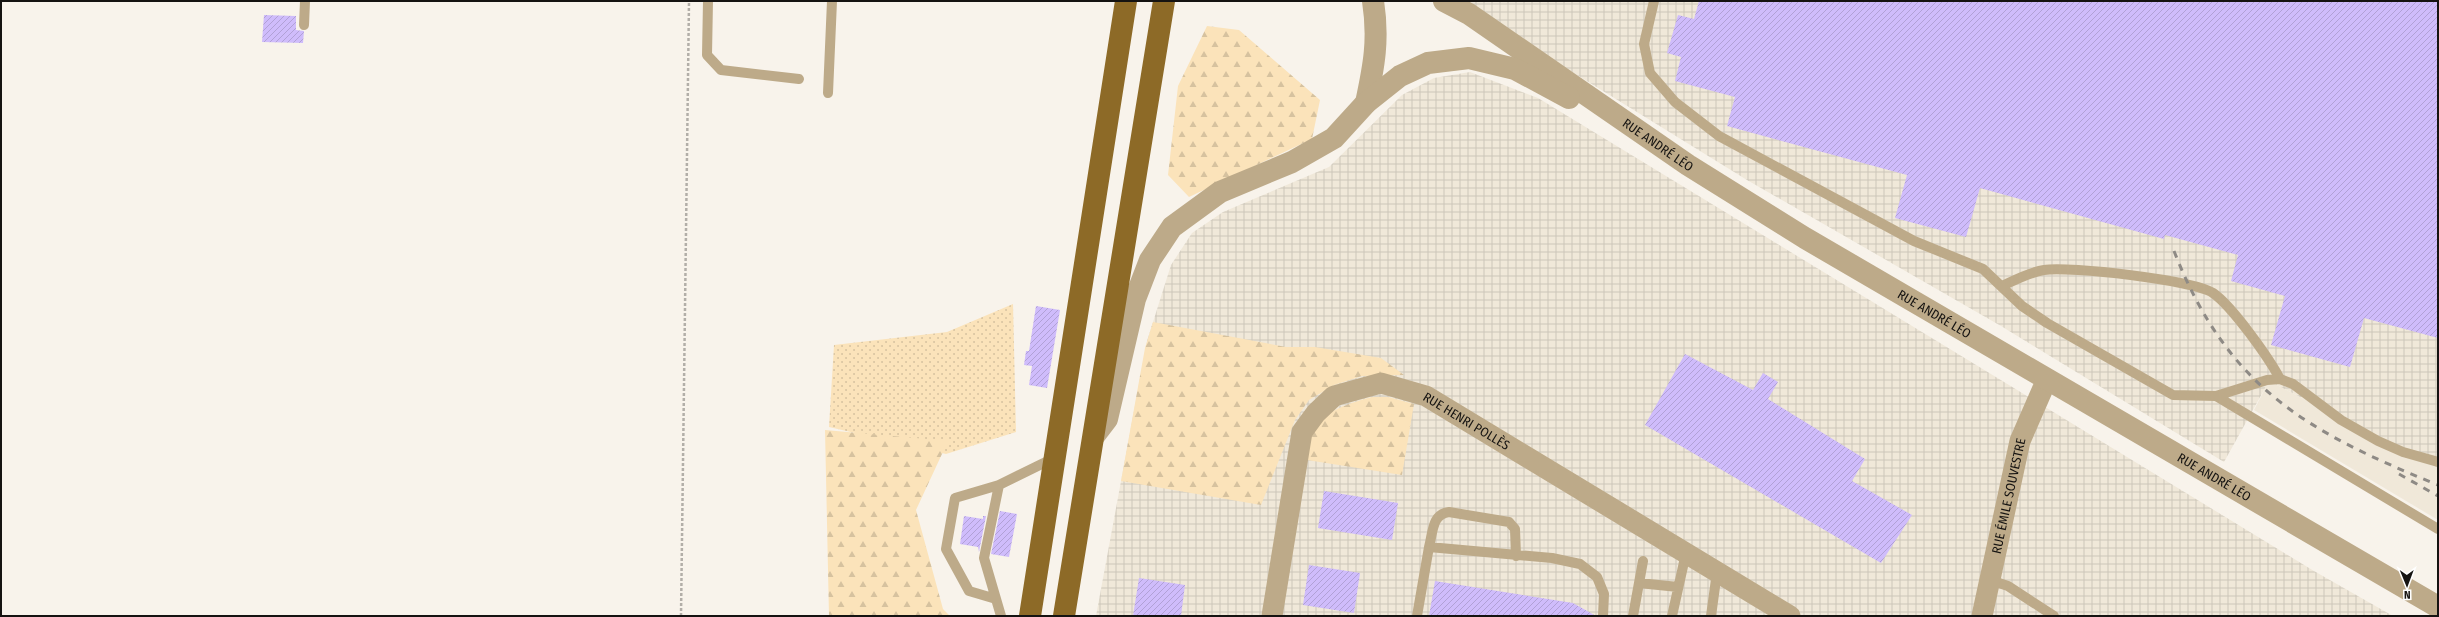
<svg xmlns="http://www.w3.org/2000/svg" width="2439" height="617" font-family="'Fira Sans Condensed',sans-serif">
  <defs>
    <pattern id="industrial-grid" width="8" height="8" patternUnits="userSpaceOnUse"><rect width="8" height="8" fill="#f0e8d9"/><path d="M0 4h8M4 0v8" fill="none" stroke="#cdc6b9"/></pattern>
    <pattern id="grass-dots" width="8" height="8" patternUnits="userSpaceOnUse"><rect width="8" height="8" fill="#fbe3ba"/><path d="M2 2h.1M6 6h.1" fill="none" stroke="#d6c29f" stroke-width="1.8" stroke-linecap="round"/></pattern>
    <pattern id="forest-firs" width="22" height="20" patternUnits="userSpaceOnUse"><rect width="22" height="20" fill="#fbe3ba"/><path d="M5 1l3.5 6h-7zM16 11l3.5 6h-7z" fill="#d6c29f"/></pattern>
    <pattern id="building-hatch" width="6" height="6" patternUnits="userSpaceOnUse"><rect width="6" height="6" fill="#cfbcfb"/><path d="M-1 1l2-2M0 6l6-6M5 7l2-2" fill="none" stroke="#b1a1d6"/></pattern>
  </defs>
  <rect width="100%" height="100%" fill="#f8f3eb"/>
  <path fill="#f0e8d9" d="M2269,381L2438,468V520L2254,410Z"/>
  <path fill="url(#industrial-grid)" d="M1457,1H2438V468L2269,381L2224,462L2001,326L1747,180Z
    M1470,72L1538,98L2314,571L2393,616H1096L1147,341L1171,265L1192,233L1223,212L1329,167L1402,95L1434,78Z"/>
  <path fill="url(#grass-dots)" d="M1013,304L1016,432L946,454L829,427L834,345L947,332Z"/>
  <path fill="url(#forest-firs)" d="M1207,26L1239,30L1320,100L1312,139L1189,197L1168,175L1178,86Z
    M1153,322L1286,347H1315L1381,358L1404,375L1362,376L1334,385L1309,400L1295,420L1261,505L1121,481L1145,348Z
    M1372,397H1388L1414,404L1402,475L1307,460C1308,451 1309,441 1312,432C1318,412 1354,402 1372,397Z
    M825,430L948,441L916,510L943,609L950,616H829Z"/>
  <path fill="url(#building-hatch)" d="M1699,1H2438V338L2364,318L2350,367L2271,345L2285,296L2231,281L2238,255L2165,235L2164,239L1980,188L1966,237L1895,218L1907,175L1727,126L1735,97L1675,81L1681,57L1667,53L1678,15L1694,19Z
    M264,15L296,16V30L304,31L303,43L262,42Z
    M1036,306L1060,310L1047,388L1029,385L1032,366L1024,365L1026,351H1029Z
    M1685,354L1753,390L1763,373L1778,382L1768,399L1865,459L1852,481L1912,515L1881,563L1645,425Z
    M1324,491L1398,503L1392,540L1318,528Z
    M1000,511L1017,514L1009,557L991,554Z
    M964,516L983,519V516H986L979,552L978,547L960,544Z
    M1309,565L1360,573L1354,613L1303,605Z
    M1139,578L1185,585L1181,616H1133Z
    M1435,581L1573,603L1596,616H1429Z"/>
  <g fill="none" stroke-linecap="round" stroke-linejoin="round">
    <path stroke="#b2aea8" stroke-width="2.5" stroke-dasharray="3 2" stroke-linecap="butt" d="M681,616L689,1"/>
    <path stroke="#bdaa89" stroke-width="10" d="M708,1L707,55L721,70L799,79
      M1654,1L1644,44L1650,73L1675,102L1719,136L1914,241L1983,269L2022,306L2047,323L2173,395L2216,396L2267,380L2280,379L2293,384L2341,420L2378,441L2403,452L2438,462
      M304,25L305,1
      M828,93L832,1
      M2002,286C2015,280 2030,272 2044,270C2069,266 2194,280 2213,293C2232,306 2269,358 2280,379
      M2216,396L2438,529
      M1429,547C1433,532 1432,514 1449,512L1509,522L1515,529L1516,556
      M1990,580L2008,586L2054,616
      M1639,583L1643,561
      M996,599L969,591L946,549L955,498L999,485
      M1001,616L984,558L999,485L1054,458
      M1417,616L1429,547L1552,558L1580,564L1597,577L1604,594L1603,616
      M1633,616L1639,583L1678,587
      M1672,616L1686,553
      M1711,616L1717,572"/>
    <g stroke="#bdaa89" stroke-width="21">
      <path id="s1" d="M1272,616L1302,432L1316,413L1334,396L1381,383L1426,396L1790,616"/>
      <path id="s2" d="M1982,616L2020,441L2047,379"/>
    </g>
    <g stroke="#bdaa89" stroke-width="22">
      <path id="s3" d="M1444,1L1469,14L1688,165L1805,238L2438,607"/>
      <path d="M1366,103C1374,66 1379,39 1373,1"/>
      <path d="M1094,436L1107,419L1135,299L1150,260L1172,227L1220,192L1292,162L1334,138L1366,103L1400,76L1428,63L1469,58L1515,69L1569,98"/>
    </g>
    <path stroke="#8d6a27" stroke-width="22" d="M1030,616L1126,1
      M1064,616L1164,1"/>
    <path stroke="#8e8a85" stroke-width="3" stroke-dasharray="7 7" stroke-linecap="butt" d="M2174,251C2228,389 2308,432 2438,485
      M2399,474L2438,496"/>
  </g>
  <g text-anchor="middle" stroke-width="3" stroke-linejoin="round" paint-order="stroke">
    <g font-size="13" fill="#151311" stroke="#fff">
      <text dy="5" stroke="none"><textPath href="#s3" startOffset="258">RUE ANDRÉ LÉO</textPath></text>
      <text dy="5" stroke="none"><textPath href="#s3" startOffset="582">RUE ANDRÉ LÉO</textPath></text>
      <text dy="5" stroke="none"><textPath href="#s1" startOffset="378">RUE HENRI POLLÈS</textPath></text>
      <text dy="5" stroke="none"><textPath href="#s3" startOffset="906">RUE ANDRÉ LÉO</textPath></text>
      <text dy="5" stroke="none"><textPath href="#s2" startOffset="123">RUE ÉMILE SOUVESTRE</textPath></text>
    </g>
  </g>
  <rect width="2439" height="617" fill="none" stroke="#151311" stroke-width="4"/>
  <g transform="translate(2407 585) rotate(179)" stroke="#ffffff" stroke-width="3" paint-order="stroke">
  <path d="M0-3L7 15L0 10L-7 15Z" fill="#151311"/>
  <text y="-6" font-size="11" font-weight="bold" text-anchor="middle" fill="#151311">N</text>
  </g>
</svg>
